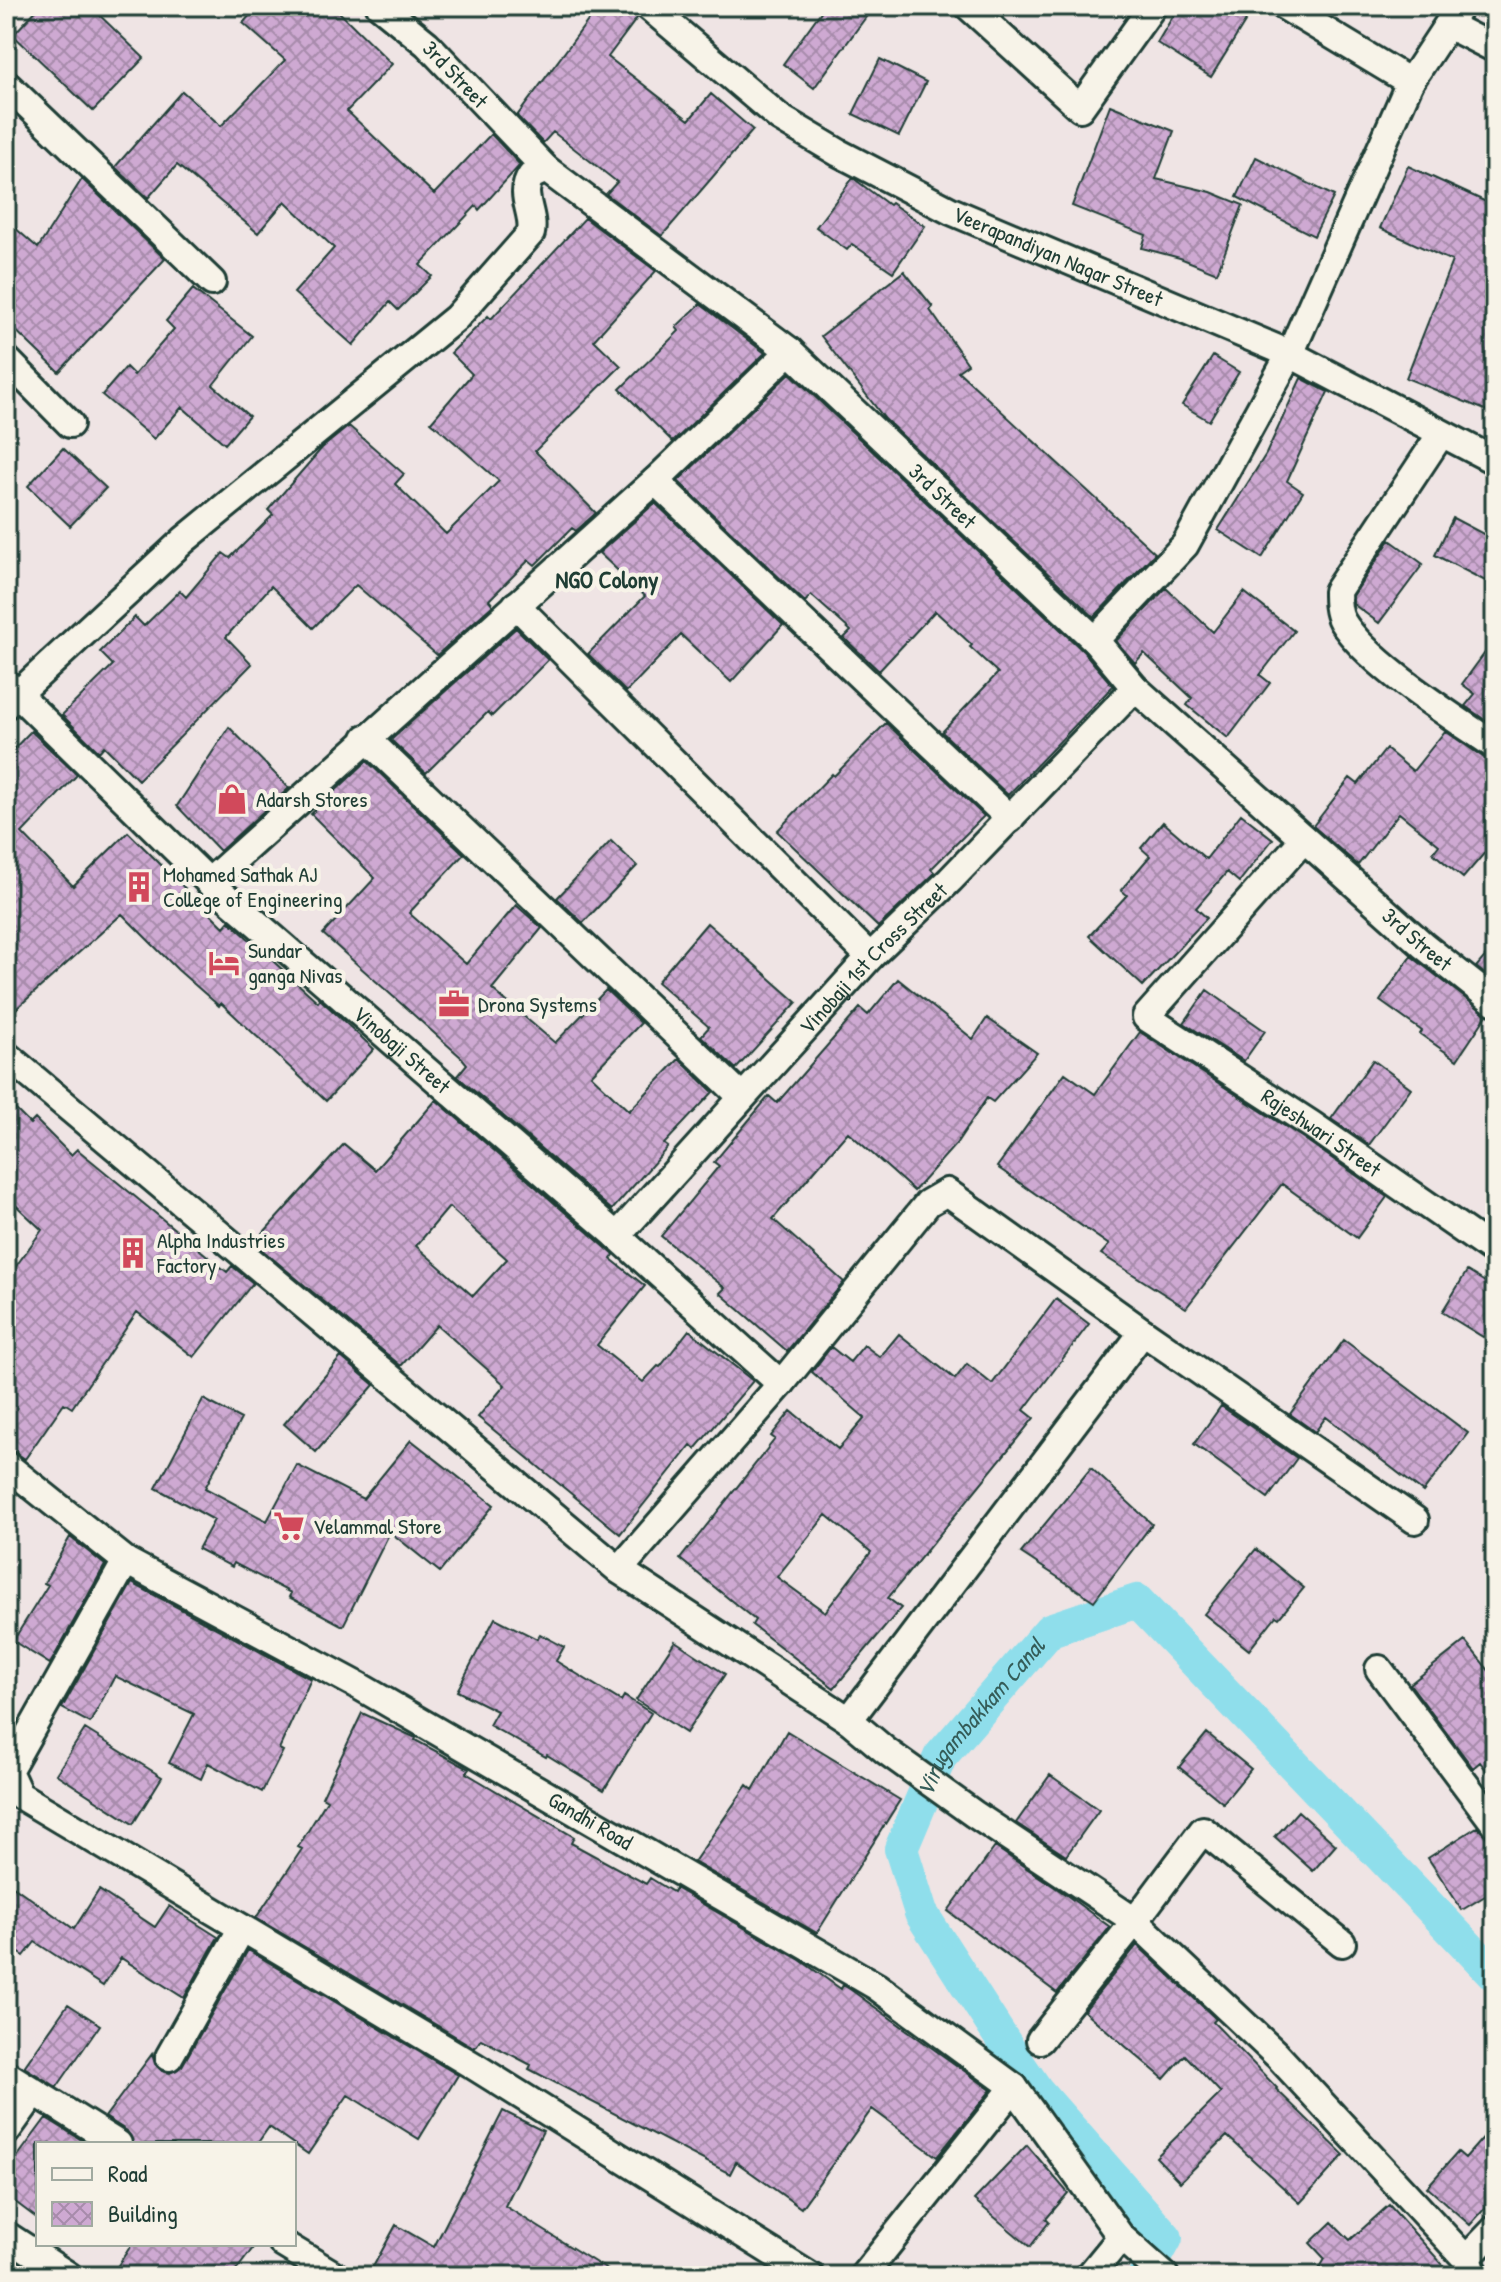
<svg xmlns="http://www.w3.org/2000/svg" width="1501" height="2282" font-family="'Patrick Hand',sans-serif">
  <defs>
    <pattern id="building-cross-hatch" width="8" height="8" patternUnits="userSpaceOnUse" patternTransform="scale(2)"><rect width="8" height="8" fill="#cea9d2"/><path d="M0 0l8 8M0 8l8-8" fill="none" stroke="#a78bab"/></pattern>
  </defs>
  <rect width="100%" height="100%" fill="#efe4e4"/>
  <filter id="ink" filterUnits="userSpaceOnUse"><feTurbulence type="fractalNoise" baseFrequency=".0125" numOctaves="2"/><feDisplacementMap in="SourceGraphic" scale="16" xChannelSelector="R" yChannelSelector="G"/><feConvolveMatrix kernelMatrix="1 2 1 2 8 2 1 2 1" color-interpolation-filters="sRGB"/></filter>
  <g filter="url(#ink)">
    <g fill="none" stroke-linecap="round" stroke-linejoin="round">
      <path stroke="#8fdeeb" stroke-width="34" id="s1" d="M1145,2276L1166,2238L1037,2091L1009,2050L921,1913L901,1849L940,1757L1050,1630L1137,1601L1495,1975"/>
    </g>
    <path fill="url(#building-cross-hatch)" stroke="#1f3d34" stroke-width="2" fill-rule="evenodd" d="M40,6H90L144,58L93,111L13,35Z
      M258,6H333L392,64L347,111L434,194L491,134L520,165L479,210L476,206L420,265L432,276L398,310L390,302L353,345L294,293L334,248L285,201L258,233L177,165L148,198L115,167L182,91L221,126L285,60L243,23Z
      M599,6H632L637,18L608,57L689,120L711,94L753,130L662,236L606,194L617,182L553,132L543,143L517,116Z
      M825,6H874L814,88L783,64Z
      M1179,6H1255L1211,77L1157,43Z
      M880,59L926,82L899,136L853,114Z
      M1110,105L1174,131L1156,179L1211,192L1243,205L1217,273L1180,258L1142,248L1146,235L1072,206Z
      M1256,157L1334,196L1314,236L1237,197Z
      M1408,166L1495,206V414L1406,378L1452,261L1380,228Z
      M853,178L889,205L891,203L925,226L893,272L852,244L847,250L816,227Z
      M82,179L165,259L59,372L6,321V220L38,248Z
      M585,218L656,271L594,340L621,366L535,451L596,513L576,531L572,528L535,565L529,560L489,600L493,605L437,655L356,585L313,628L271,586L226,637L252,664L138,780L104,746L99,752L62,715L113,665L100,652L135,617L144,626L180,591L186,597L223,553L230,558L273,515L268,510L322,448L349,426L404,474L395,484L446,534L499,481L431,422L472,374L451,353L488,316L491,319Z
      M904,271L933,307L930,310L968,364L958,371L1155,553L1094,617L885,419L821,336Z
      M193,289L252,336L213,385L249,416L225,444L182,407L154,439L102,395L126,367L134,375L174,329L166,321Z
      M700,304L765,353L673,442L620,389L679,331L676,327Z
      M1213,356L1239,372L1209,421L1182,405Z
      M790,373L1083,651L1113,686L1008,795L942,732L998,673L970,647L972,645L935,611L879,671L844,638L851,631L811,595L805,602L678,481Z
      M1301,378L1328,392L1287,481L1303,492L1262,558L1218,530L1266,454Z
      M63,448L106,488L70,526L28,486Z
      M655,503L783,625L731,682L681,635L626,692L588,654L645,596L599,553Z
      M1453,518L1495,540V586L1435,555Z
      M1390,540L1423,564L1379,623L1353,604V596Z
      M1166,588L1213,632L1244,592L1294,631L1260,675L1270,683L1228,738L1187,705L1192,698L1144,653L1135,663L1116,641Z
      M516,628L548,660L492,716L488,712L426,773L391,740Z
      M1495,639V727L1465,706L1475,694L1462,684Z
      M886,723L984,816L931,869L935,873L878,927L777,831L832,774L834,776Z
      M229,727L289,788L220,851L177,806Z
      M31,731L77,775L22,833L73,886L128,832L224,927L229,921L318,1002L320,999L323,1002L374,1049L326,1101L221,1003L219,1006L178,970L122,914L6,1018V757Z
      M1445,731L1486,759L1495,762V841L1463,878L1433,853L1439,845L1399,813L1358,865L1313,826L1350,778L1358,784L1386,749L1413,771Z
      M367,761L464,854L409,913L466,964L516,905L542,928L492,989L555,1043L606,990L641,1023L591,1075L629,1111L679,1059L713,1092L664,1144L668,1147L612,1210L457,1076L467,1064L462,1058L323,934L375,878L311,814Z
      M1241,814L1273,839L1239,882L1227,872L1196,908L1207,918L1143,986L1089,936L1127,895L1121,890L1150,856L1141,848L1163,822L1206,859Z
      M611,841L637,866L583,923L557,898Z
      M707,923L797,1002L736,1069L701,1036L709,1027L657,982Z
      M1495,945V982L1476,967Z
      M1411,956L1487,1015L1457,1060L1420,1034L1422,1031L1380,1001Z
      M898,979L973,1039L987,1018L1037,1053L993,1102L987,1098L956,1144L914,1191L848,1132L773,1219L844,1282L787,1351L720,1293L725,1288L661,1236L719,1166L714,1162L769,1096L777,1103L860,1008L868,1015Z
      M1207,990L1265,1031L1244,1061L1184,1023Z
      M1140,1032L1303,1138L1387,1197L1357,1238L1282,1184L1186,1308L1101,1254L1109,1245L997,1167L1065,1073L1095,1094Z
      M1373,1060L1411,1088L1369,1145L1331,1119Z
      M6,1100L30,1124L35,1119L71,1155L77,1149L227,1272L232,1266L253,1283L194,1357L137,1312L72,1408L64,1403L25,1459L15,1452L6,1449V1280L42,1230L6,1196Z
      M436,1100L606,1248L614,1255L611,1259L645,1286L597,1345L643,1382L658,1366L660,1367L689,1330L753,1381L695,1449L691,1445L620,1534L478,1417L505,1385L437,1325L401,1366L254,1243L344,1144L375,1170ZM449,1207L507,1259L473,1296L416,1246Z
      M1467,1271L1495,1288V1317L1483,1337L1442,1312Z
      M1056,1299L1089,1324L1024,1410L1034,1418L888,1598L901,1608L834,1688L752,1625L755,1620L680,1559L775,1439L771,1436L791,1411L838,1449L865,1418L812,1372L831,1347L850,1362L864,1345L880,1357L899,1334L955,1379L967,1364L992,1384ZM826,1515L871,1552L825,1612L777,1577Z
      M1344,1340L1468,1433L1423,1492L1326,1417L1315,1432L1290,1414Z
      M341,1357L374,1385L316,1452L284,1424Z
      M203,1399L241,1419L205,1488L267,1521L297,1465L363,1499L411,1440L494,1505L440,1572L390,1532L343,1626L289,1597L291,1593L234,1563L232,1567L198,1549L214,1520L156,1488Z
      M1221,1406L1297,1458L1268,1498L1194,1444Z
      M1091,1468L1152,1524L1094,1601L1021,1553Z
      M70,1537L105,1565L50,1664L13,1641L48,1585L44,1583Z
      M1256,1549L1304,1588L1279,1618L1276,1616L1249,1650L1204,1614Z
      M132,1583L311,1679L279,1749L283,1751L262,1792L208,1763L201,1779L169,1763L194,1714L115,1676L90,1723L62,1708Z
      M495,1618L537,1639L540,1634L564,1647L556,1661L621,1701L624,1696L651,1713L604,1790L547,1755L546,1757L489,1725L497,1711L457,1691Z
      M675,1641L725,1674L686,1733L636,1700Z
      M1465,1641L1495,1678V1782L1480,1762L1473,1768L1410,1684Z
      M362,1713L416,1738L415,1740L469,1769L466,1773L574,1837L571,1843L646,1884L650,1878L673,1892L675,1888L800,1960L841,1989L843,1985L851,1990L991,2090L937,2157L872,2109L801,2208L736,2162L730,2174L529,2069L531,2065L481,2039L475,2048L256,1918L302,1849L298,1847L327,1800L322,1797Z
      M85,1729L162,1777L133,1824L56,1774Z
      M787,1731L900,1800L817,1933L694,1862L747,1785L753,1790Z
      M1207,1733L1251,1769L1223,1803L1179,1767Z
      M1050,1775L1099,1810L1066,1856L1016,1823Z
      M1298,1811L1336,1845L1313,1871L1275,1837Z
      M1477,1827L1488,1838L1495,1840V1890L1462,1910L1428,1858Z
      M995,1847L1065,1894L1110,1927L1057,1993L948,1911Z
      M6,1881L74,1929L99,1890L155,1927L169,1906L218,1937L184,1998L121,1958L103,1986L35,1942L24,1956L6,1944Z
      M1137,1945L1216,2019L1213,2022L1277,2088L1276,2089L1344,2155L1300,2203L1227,2136L1180,2182L1156,2157L1221,2093L1185,2055L1164,2079L1084,2011Z
      M248,1950L458,2075L419,2139L348,2095L308,2154L269,2127L257,2144H134L127,2131L105,2117L152,2054L155,2064L162,2071L170,2073L182,2066Z
      M68,2004L100,2025L57,2087L24,2067Z
      M503,2111L543,2131L505,2206L617,2276H495L478,2266L472,2276H368L396,2225L434,2247Z
      M46,2118L88,2144H38V2219L6,2195V2172Z
      M1495,2124V2197L1470,2225L1427,2187L1458,2152L1465,2158Z
      M1027,2145L1068,2193L1046,2219L1049,2222L1030,2247L974,2200Z
      M1389,2205L1453,2276H1315L1325,2259L1310,2243L1332,2222L1350,2240Z
      M132,2244H256L232,2276H111Z"/>
    <g fill="none" stroke-linecap="round" stroke-linejoin="round">
      <defs>
        <g id="minor">
          <path id="s2" d="M380,6L427,44L546,169L790,351L1095,640L1135,688L1423,945L1495,1002"/>
          <path id="s3" d="M648,6L780,118L839,153L951,211L1290,354L1495,461"/>
          <path d="M968,6L1080,108L1153,6"/>
          <path d="M1284,6L1410,82"/>
          <path d="M1448,25L1495,49"/>
          <path d="M6,84L212,282"/>
          <path d="M6,359L70,424"/>
          <path d="M1441,434L1337,591C1337,601 1337,612 1342,621C1368,664 1452,716 1495,746"/>
          <path d="M655,481L1010,819"/>
          <path d="M516,605L870,957"/>
          <path d="M1095,640L1185,545L1290,354L1410,82L1460,6"/>
          <path id="s4" d="M6,683L209,882L617,1236L781,1384"/>
          <path d="M6,705L184,540L456,318L531,233C535,213 518,195 531,176L546,169"/>
          <path d="M366,738L742,1097"/>
          <path id="s5" d="M1304,839L1146,1017L1312,1125L1495,1252"/>
          <path d="M209,882L655,481L790,351"/>
          <path d="M6,1055L619,1570L849,1720L886,1751L974,1814L1135,1921L1277,2055L1466,2259L1477,2276"/>
          <path id="s6" d="M617,1236L870,957L950,880L1135,688"/>
          <path id="s7" d="M6,1465L126,1561L359,1686L876,1986L1014,2087L1121,2237L1165,2276"/>
          <path d="M126,1561L8,1771L19,1795L474,2066L810,2276"/>
          <path d="M619,1570L781,1384L928,1203L947,1192L1143,1332L1415,1520"/>
          <path d="M1379,1669L1495,1824"/>
          <path d="M849,1720L1143,1332"/>
          <path d="M1040,2040L1135,1921L1203,1830L1342,1943"/>
          <path d="M169,2057L242,1928"/>
          <path d="M6,2074L118,2144"/>
          <path d="M6,2132L34,2093"/>
          <path d="M6,2235L69,2276"/>
          <path d="M283,2244L336,2276"/>
          <path d="M1466,2259L1495,2229"/>
          <path d="M863,2276L1014,2087"/>
          <path d="M1089,2276L1121,2237"/>
        </g>
      </defs>
      <use href="#minor" stroke="#1f3d34" stroke-width="32"/>
      <use href="#minor" stroke="#f7f3e8" stroke-width="26"/>
    </g>
  </g>
  <defs>
    <symbol id="shop-bare" viewBox="-9 -9 18 18"><path d="M-5-2.5h2.3a2.7 3.5 0 0 1 5.4 0H5L5.5 6h-11ZM-1.5-2.5h3a1.5 2.3 0 0 0-3 0Z" fill="#d1495b" stroke="#f7f3e8" stroke-width="2.5" paint-order="stroke"/></symbol>
    <symbol id="building-bare" viewBox="-9 -9 18 18"><path d="M-4-6H4V6H1V3H-1V6H-4ZM-2.5-4.3h1.7v1.8h-1.7ZM.8-4.3h1.7v1.8H.8ZM-2.5-1h1.7V.8h-1.7ZM.8-1h1.7V.8H.8Z" fill="#d1495b" stroke="#f7f3e8" stroke-width="2.5" paint-order="stroke"/></symbol>
    <symbol id="hotel-bare" viewBox="-9 -9 18 18"><path d="M-6-4.5h1.5V1H6V5H4.5V3h-9V5H-6ZM-4 0a1.8 1.8 0 1 1 3.6 0ZM.5 0V-2.5h3Q6-2.5 6 0Z" fill="#d1495b" stroke="#f7f3e8" stroke-width="2.5" paint-order="stroke"/></symbol>
    <symbol id="office-bare" viewBox="-9 -9 18 18"><path d="M-6-3h4V-5.5h4V-3h4V5H-6ZM-1-4.5V-3h2v-1.5ZM-6 0V1H6V0Z" fill="#d1495b" stroke="#f7f3e8" stroke-width="2.5" paint-order="stroke"/></symbol>
    <symbol id="supermarket-bare" viewBox="-9 -9 18 18"><path d="M-6-5.5h2.5l.6 2H6L4.5 2H-2.5L-4.4-4H-6ZM-1.5 3.2a1.3 1.3 0 1 0 .1 0ZM3 3.2a1.3 1.3 0 1 0 .1 0Z" fill="#d1495b" stroke="#f7f3e8" stroke-width="2.5" paint-order="stroke"/></symbol>
  </defs>
  <g fill-rule="evenodd">
    <use href="#shop-bare" x="210" y="777" width="44" height="44"/>
    <use href="#building-bare" x="117" y="865" width="44" height="44"/>
    <use href="#hotel-bare" x="202" y="941" width="44" height="44"/>
    <use href="#office-bare" x="432" y="982" width="44" height="44"/>
    <use href="#building-bare" x="111" y="1231" width="44" height="44"/>
    <use href="#supermarket-bare" x="267" y="1504" width="44" height="44"/>
  </g>
  <g text-anchor="middle" stroke-width="8" stroke-linejoin="round" paint-order="stroke">
    <g font-size="22" fill="#1f3d34" stroke="#f7f3e8">
      <text dy="8" stroke="none"><textPath href="#s2" startOffset="102">3rd Street</textPath></text>
      <text dy="8" stroke="none"><textPath href="#s3" startOffset="484">Veerapandiyan Nagar Street</textPath></text>
      <text dy="8" stroke="none"><textPath href="#s2" startOffset="748">3rd Street</textPath></text>
      <text dy="8" stroke="none"><textPath href="#s2" startOffset="1398">3rd Street</textPath></text>
      <text dy="8" stroke="none"><textPath href="#s6" startOffset="378">Vinobaji 1st Cross Street</textPath></text>
      <text dy="8" stroke="none"><textPath href="#s4" startOffset="540">Vinobaji Street</textPath></text>
      <text dy="8" stroke="none"><textPath href="#s5" startOffset="448">Rajeshwari Street</textPath></text>
      <text dy="8" stroke="none"><textPath href="#s7" startOffset="686">Gandhi Road</textPath></text>
    </g>
    <g font-size="22" fill="#1f3d34" stroke="#f7f3e8" text-anchor="start">
      <text x="256" y="807">Adarsh Stores</text>
      <text x="163" y="882">Mohamed Sathak AJ<tspan x="163" dy="25">College of Engineering</tspan></text>
      <text x="248" y="958">Sundar<tspan x="248" dy="25">ganga Nivas</tspan></text>
      <text x="478" y="1012">Drona Systems</text>
      <text x="157" y="1248">Alpha Industries<tspan x="157" dy="25">Factory</tspan></text>
      <text x="313" y="1534">Velammal Store</text>
    </g>
    <g font-size="24" font-weight="bold" fill="#1f3d34" stroke="#f7f3e8">
      <text x="607" y="588">NGO Colony</text>
    </g>
    <g font-size="24" font-style="italic" fill="#355d59" stroke="#f7f3e8">
      <text dy="8" stroke="none"><textPath href="#s1" startOffset="674">Virugambakkam Canal</textPath></text>
    </g>
  </g>
  <rect width="1501" height="2282" fill="none" stroke="#f7f3e8" stroke-width="32"/>
  <rect x="16" y="16" width="1469" height="2250" fill="none" stroke="#1f3d34" stroke-width="3" filter="url(#ink)"/>
  <rect x="36" y="2142" width="260" height="104" fill="#f7f3e8" stroke="#a1aaa0" stroke-width="2"/>
  <rect x="52" y="2168" width="40" height="12" fill="#f7f3e8" stroke="#a1aaa0" stroke-width="2"/>
  <text x="108" y="2182" font-size="24" fill="#1f3d34">Road</text>
  <rect x="52" y="2202" width="40" height="24" fill="url(#building-cross-hatch)" stroke="#a1aaa0" stroke-width="2"/>
  <text x="108" y="2222" font-size="24" fill="#1f3d34">Building</text>
</svg>
